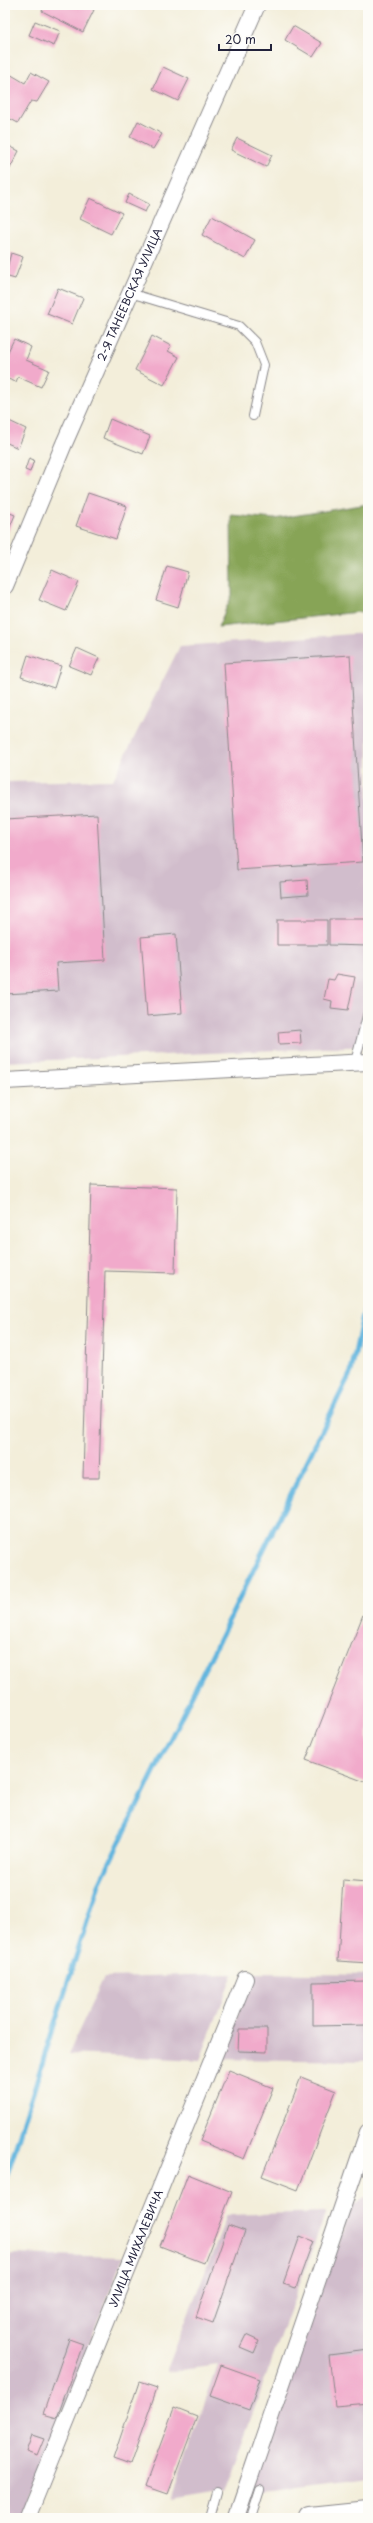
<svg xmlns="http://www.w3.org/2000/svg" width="373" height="2523" font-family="'Playpen Sans',sans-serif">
  <rect width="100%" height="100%" fill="#fdfcf7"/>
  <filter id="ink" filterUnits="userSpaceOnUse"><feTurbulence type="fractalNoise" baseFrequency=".025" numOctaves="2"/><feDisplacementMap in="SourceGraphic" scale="8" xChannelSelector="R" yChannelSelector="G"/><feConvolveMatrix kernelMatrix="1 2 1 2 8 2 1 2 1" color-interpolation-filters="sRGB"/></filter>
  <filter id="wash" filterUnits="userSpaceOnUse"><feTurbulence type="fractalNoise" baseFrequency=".012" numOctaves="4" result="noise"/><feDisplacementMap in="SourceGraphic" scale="16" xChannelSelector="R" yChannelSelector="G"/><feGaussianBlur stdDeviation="0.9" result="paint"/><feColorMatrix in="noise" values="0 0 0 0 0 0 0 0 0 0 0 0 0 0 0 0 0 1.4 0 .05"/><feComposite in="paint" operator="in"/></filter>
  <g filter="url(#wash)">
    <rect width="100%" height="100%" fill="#f3eeda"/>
    <path fill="#d1bdcc" d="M368,633V1046L5,1062V782L113,780L180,646Z
      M255,1973L368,1975V2061L219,2059Z
      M233,1974L200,2060L68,2054L104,1977Z
      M368,2196V2477L260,2490L249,2483L352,2206Z
      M326,2212L224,2492L170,2501L218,2365L166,2372L227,2215Z
      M12,2254L123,2257L21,2518L5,2513V2273Z"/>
    <path fill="#87a457" stroke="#546349" d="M368,504V611L218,627L232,595L231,515L274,519Z"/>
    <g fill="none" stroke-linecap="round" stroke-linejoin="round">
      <path stroke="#62b5de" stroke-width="5" d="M5,2181L99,1884L351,1372L368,1292"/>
    </g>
    <g id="blocks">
      <path fill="#f1aacb" d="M45,5H85L94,10L83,32L42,11Z
        M35,21L60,31L54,46L29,35Z
        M293,26L322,43L313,57L285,40Z
        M163,67L189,79L178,101L153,89Z
        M31,72L49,82L37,102L31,101L18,123L5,116V79L8,73L25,83Z
        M138,121L162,134L153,149L130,137Z
        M237,138L272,155L266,167L231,150Z
        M5,144L19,151L5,178Z
        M129,194L149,204L145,212L125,203Z
        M90,198L122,213L111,234L80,219Z
        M212,216L255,240L245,259L202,235Z
        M11,253L23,257L15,279L5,276Z
        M58,288L83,298L72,324L47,314Z
        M152,336L171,346L168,351L179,357L164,385L135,370Z
        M14,339L31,347L26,360L49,370L41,387L18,377L16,382L5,378V358Z
        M5,419L26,429L18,448L5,442Z
        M110,419L150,436L143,454L103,438Z
        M29,458L34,460L30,472L25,470Z
        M88,493L127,506L116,539L76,526Z
        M5,511L15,515L7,534H5Z
        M167,566L188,572L178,607L156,600Z
        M52,570L79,582L66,611L39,600Z
        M77,648L99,658L91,675L69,666Z
        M28,655L61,666L54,688L21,677Z
        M350,655L363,862L237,870L224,663Z
        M97,814L105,960L56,963L58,991L5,994V819Z
        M307,880L308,895L281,897L280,882Z
        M329,919H368V946L329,945Z
        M277,920H327V945H277Z
        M176,934L182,1013L147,1016L141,937Z
        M337,974L355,977L348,1010L331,1008L332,1001L324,999L328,979L334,980Z
        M300,1030L301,1043L279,1044L278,1032Z
        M91,1185L177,1188L175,1273L105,1271L99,1478H83Z
        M368,1602V1783L306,1760Z
        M343,1879L368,1881V1963L338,1961Z
        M368,1981V2025L313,2026V1982Z
        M239,2029H267V2052L238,2051Z
        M229,2070L273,2088L244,2159L200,2141Z
        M301,2077L336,2091L298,2190L262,2176Z
        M188,2174L232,2192L204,2263L160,2246Z
        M228,2225L245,2231L213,2323L196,2317Z
        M300,2236L313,2241L296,2288L283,2284Z
        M364,2262H368V2285H367Z
        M246,2335L259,2341L254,2353L240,2347Z
        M69,2339L83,2344L57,2418L43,2414Z
        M368,2350V2403L335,2406L329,2355Z
        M221,2365L260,2379L249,2410L210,2396Z
        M139,2382L157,2388L130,2465L113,2459Z
        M174,2408L197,2417L168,2494L145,2486Z
        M32,2435L44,2439L37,2456L26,2452Z"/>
    </g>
  </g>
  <g filter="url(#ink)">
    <use href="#blocks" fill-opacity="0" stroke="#8a888a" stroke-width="1"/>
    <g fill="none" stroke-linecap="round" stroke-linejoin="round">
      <defs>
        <path id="service" d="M130,293L239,326L255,342L264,365L253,416
          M355,1062L368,1012
          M210,2518L217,2493
          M251,2518L260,2490"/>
        <g id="minor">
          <path id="s1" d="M5,586L63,446L257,5"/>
          <path d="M5,1081L368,1062"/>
          <path id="s2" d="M27,2518L245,1979"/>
          <path d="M236,2518L368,2132"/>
        </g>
        <path id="tertiary" d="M309,2518L368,2512"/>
      </defs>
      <use href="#service" stroke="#8a888a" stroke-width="10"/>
      <use href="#minor" stroke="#8a888a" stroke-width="18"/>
      <use href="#tertiary" stroke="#8a888a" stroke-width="22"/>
      <use href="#service" stroke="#fff" stroke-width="8"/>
      <use href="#minor" stroke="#fff" stroke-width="16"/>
      <use href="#tertiary" stroke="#fff" stroke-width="20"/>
    </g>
  </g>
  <g text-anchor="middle" stroke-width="3.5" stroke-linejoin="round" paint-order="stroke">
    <g font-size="11" fill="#22223b" stroke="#fdfcf7">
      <text dy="4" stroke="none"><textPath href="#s1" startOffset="317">2-Я ТАНЕЕВСКАЯ УЛИЦА</textPath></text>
      <text dy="4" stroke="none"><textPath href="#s2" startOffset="291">УЛИЦА МИХАЛЕВИЧА</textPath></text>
    </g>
  </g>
  <rect width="373" height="2523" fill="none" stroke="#fdfcf7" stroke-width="20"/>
  <path d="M219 44v6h52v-6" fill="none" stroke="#22223b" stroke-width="2"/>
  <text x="225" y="44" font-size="12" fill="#22223b" stroke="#fdfcf7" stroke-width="3" paint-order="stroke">20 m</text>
</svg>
